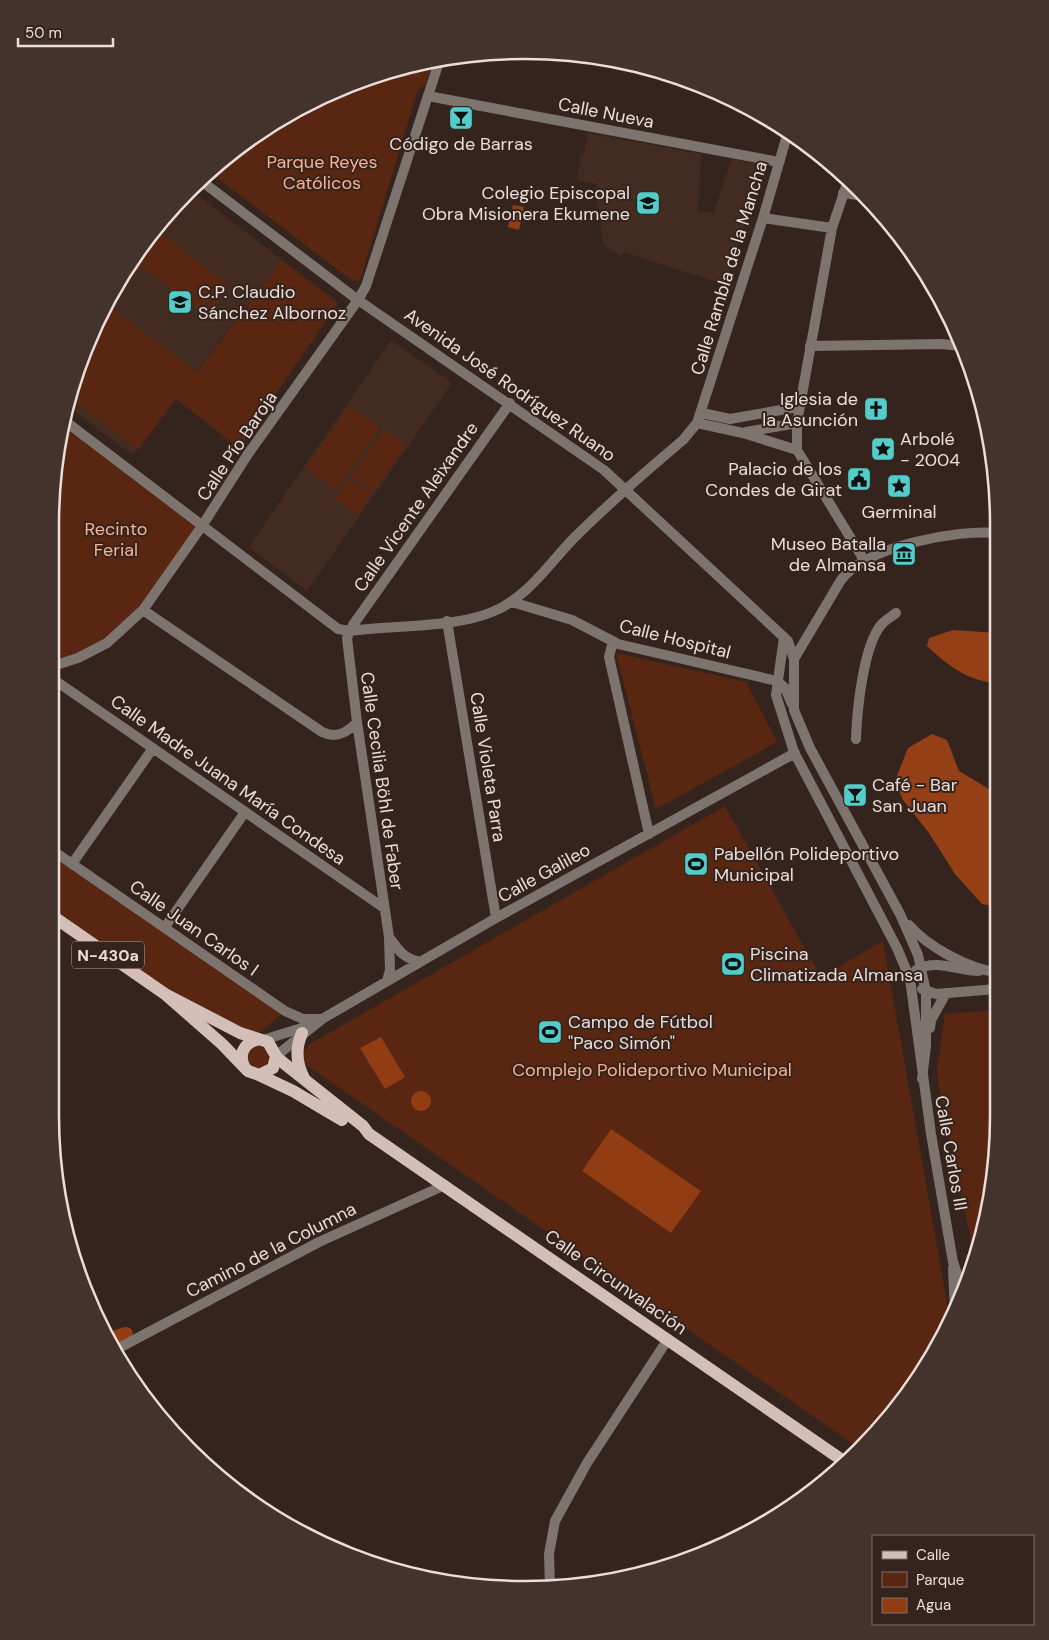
<svg xmlns="http://www.w3.org/2000/svg" width="1049" height="1640" font-family="'DM Sans',sans-serif">
  <rect width="100%" height="100%" fill="#35241d"/>
  <path fill="#422c22" d="M588,133L701,154L698,211L714,213L731,159L763,165L726,285L624,252L621,256L603,244L596,184L577,180L581,155L584,156Z
    M191,190L282,260L132,455L69,407L86,343L148,235Z
    M391,340L452,383L307,591L249,547Z"/>
  <path fill="#592711" d="M433,61L425,85L418,90L360,280L353,281L208,171L288,113L372,75Z
    M155,228L229,286L207,315L142,266L137,272L130,267L148,235Z
    M282,260L338,303L239,448L176,399L138,450L71,399L86,343L108,305L197,372Z
    M349,406L380,428L336,490L305,468Z
    M65,421L202,526L120,632L53,666L54,463Z
    M384,430L407,446L373,492L350,476Z
    M349,478L372,494L357,515L334,499Z
    M616,653L746,682L777,742L656,809Z
    M725,806L821,977L883,941L950,1320L901,1405L856,1446L305,1064L303,1053L310,1044Z
    M52,850L285,1011L253,1038L199,1010L51,915Z
    M996,1010L995,1177L974,1255L939,1086L937,1070L945,1014Z
    M247 1057a11 11 0 1 1 22 0a11 11 0 1 1-22 0Z"/>
  <path fill="#953f16" d="M953,630L997,633V684C964,678 951,668 927,646L929,638Z
    M932,734L947,740L959,771L997,794L996,907L982,904L955,874L929,833L903,800L895,781L908,748Z"/>
  <path fill="#913c12" d="M513,205L524,207L519,230L508,227Z
    M381,1037L405,1077L385,1089L360,1048Z
    M411 1101a10 10 0 1 1 20 0a10 10 0 1 1-20 0Z
    M611,1129L701,1191L671,1233L582,1171Z"/>
  <g fill="none" stroke-linecap="round" stroke-linejoin="round">
    <path stroke="#913c12" stroke-width="14" d="M110,1339L126,1334"/>
    <path stroke="#7d7470" stroke-width="10" d="M428,96L779,162
      M200,180L358,300L366,286L440,59
      M843,193L865,196
      M810,346L942,344L960,346
      M801,400L797,423V450L864,560
      M697,423L743,433L797,450
      M746,432L797,423
      M794,659L841,580C867,546 957,529 998,533
      M856,739C857,711 863,647 881,625C885,620 891,617 896,613
      M52,850L285,1011L303,1019H322"/>
    <path stroke="#7d7470" stroke-width="10" d="M763,218L832,228
      M702,413L730,419L792,408L801,400L832,228L848,181
      M65,421L338,629L350,631C393,625 454,628 492,612C527,598 548,565 573,539C608,504 645,472 683,440L697,423L763,218L788,132
      M512,602L572,620L618,644L777,681L785,688L792,704
      M143,610L322,732C336,739 347,733 357,722
      M447,621L496,918
      M784,637L776,695L794,752L897,948L910,979L931,1134L953,1262L964,1294
      M613,641L609,657L649,834
      M53,666L78,658L107,643L143,610L202,526L248,454L358,300L604,470L788,641L794,659V710L810,748L900,914L918,955L926,992V1046L922,1079
      M53,679L384,908
      M72,864L153,748
      M909,925C927,946 968,969 996,972
      M165,927L245,812
      M420,962C402,958 399,950 389,937L357,722L347,638L353,625L510,403
      M916,970C937,958 957,971 979,971
      M387,981L390,970L389,938
      M922,989L936,994L996,989
      M930,1028L931,1020L946,993
      M263,1040L308,1026
      M276,1056L322,1019L496,918L795,753
      M953,1268L955,1311
      M115,1350L319,1242L445,1185
      M550,1587L549,1554L555,1521L587,1463L668,1339"/>
    <path stroke="#d3bfb8" stroke-width="12" d="M51,915L165,994L222,1044L248,1071L259,1075L273,1068L276,1056L268,1042L240,1033L165,994
      M302,1033C295,1049 296,1063 304,1078
      M276,1057L363,1126L369,1134L842,1460
      M245,1068C238,1056 243,1043 257,1040
      M259,1075L293,1091L342,1120"/>
  </g>
  <defs>
    <symbol id="bar-square" viewBox="-11 -11 22 22"><rect x="-9" y="-9" width="18" height="18" rx="4" fill="#53cdca" stroke="#35241d"/><path d="M-6-5H6L.8 .8V4.5H3.5V6h-7V4.5H-.8V.8Z" fill="#111"/></symbol>
    <symbol id="school-square" viewBox="-11 -11 22 22"><rect x="-9" y="-9" width="18" height="18" rx="4" fill="#53cdca" stroke="#35241d"/><path d="M0-5L7-2L0 1L-7-2ZM-4 1L0 2.5L4 1V4Q0 6-4 4Z" fill="#111"/></symbol>
    <symbol id="university-square" viewBox="-11 -11 22 22"><rect x="-9" y="-9" width="18" height="18" rx="4" fill="#53cdca" stroke="#35241d"/><path d="M0-5L7-2L0 1L-7-2ZM-4 1L0 2.5L4 1V4Q0 6-4 4Z" fill="#111"/></symbol>
    <symbol id="church-square" viewBox="-11 -11 22 22"><rect x="-9" y="-9" width="18" height="18" rx="4" fill="#53cdca" stroke="#35241d"/><path d="M-1.2-6h2.4v3.5h3.3v2.4h-3.3V6h-2.4V-.1h-3.3v-2.4h3.3Z" fill="#111"/></symbol>
    <symbol id="sight-square" viewBox="-11 -11 22 22"><rect x="-9" y="-9" width="18" height="18" rx="4" fill="#53cdca" stroke="#35241d"/><path d="M0-6L1.8-2.2L6-1.7L2.9 1.2L3.7 5.4L0 3.3L-3.7 5.4L-2.9 1.2L-6-1.7L-1.8-2.2Z" fill="#111"/></symbol>
    <symbol id="civic-square" viewBox="-11 -11 22 22"><rect x="-9" y="-9" width="18" height="18" rx="4" fill="#53cdca" stroke="#35241d"/><path d="M-.6-6.5H3V-4.5H.6V-3L4-1V1h2V6H-6V1h2V-1L-.6-3ZM-1.2 2.5V6h2.4V2.5Z" fill="#111"/></symbol>
    <symbol id="museum-square" viewBox="-11 -11 22 22"><rect x="-9" y="-9" width="18" height="18" rx="4" fill="#53cdca" stroke="#35241d"/><path d="M0-6L6-3V-2H-6V-3ZM-5-1h2V3h-2ZM-1-1h2V3h-2ZM3-1h2V3H3ZM-6 4H6V6H-6Z" fill="#111"/></symbol>
    <symbol id="stadium-square" viewBox="-11 -11 22 22"><rect x="-9" y="-9" width="18" height="18" rx="4" fill="#53cdca" stroke="#35241d"/><path d="M0-5a6.5 5 0 1 0 0 10a6.5 5 0 1 0 0-10ZM-3.5-1.8h7v3.6h-7Z" fill="#111"/></symbol>
  </defs>
  <g fill-rule="evenodd">
    <use href="#bar-square" x="447" y="104" width="28" height="28"/>
    <use href="#school-square" x="634" y="189" width="28" height="28"/>
    <use href="#university-square" x="166" y="288" width="28" height="28"/>
    <use href="#church-square" x="862" y="395" width="28" height="28"/>
    <use href="#sight-square" x="869" y="435" width="28" height="28"/>
    <use href="#civic-square" x="845" y="465" width="28" height="28"/>
    <use href="#sight-square" x="885" y="472" width="28" height="28"/>
    <use href="#museum-square" x="890" y="540" width="28" height="28"/>
    <use href="#bar-square" x="841" y="781" width="28" height="28"/>
    <use href="#stadium-square" x="682" y="850" width="28" height="28"/>
    <use href="#stadium-square" x="719" y="950" width="28" height="28"/>
    <use href="#stadium-square" x="536" y="1018" width="28" height="28"/>
  </g>
  <g text-anchor="middle" stroke-width="4" stroke-linejoin="round" paint-order="stroke">
    <rect fill="#35241d" stroke="#b4a6a1" stroke-width="1" x="72" y="941.5" width="72" height="27" rx="4"/>
    <g font-size="16" font-weight="bold" fill="#ebdeda">
      <text x="108" y="961">N-430a</text>
    </g>
    <g font-size="18" fill="#ebdeda" stroke="#35241d">
      <text transform="translate(606 113) rotate(11)" y="6">Calle Nueva</text>
      <text transform="translate(729 268) rotate(-73)" y="6">Calle Rambla de la Mancha</text>
      <text transform="translate(510 385) rotate(35)" y="6">Avenida José Rodríguez Ruano</text>
      <text transform="translate(237 446) rotate(-56)" y="6">Calle Pío Baroja</text>
      <text transform="translate(416 507) rotate(-55)" y="6">Calle Vicente Aleixandre</text>
      <text transform="translate(675 639) rotate(14)" y="6">Calle Hospital</text>
      <text transform="translate(488 767) rotate(81)" y="6">Calle Violeta Parra</text>
      <text transform="translate(228 780) rotate(35)" y="6">Calle Madre Juana María Condesa</text>
      <text transform="translate(382 781) rotate(82)" y="6">Calle Cecilia Böhl de Faber</text>
      <text transform="translate(544 873) rotate(-29)" y="6">Calle Galileo</text>
      <text transform="translate(194 928) rotate(35)" y="6">Calle Juan Carlos I</text>
      <text transform="translate(951 1153) rotate(80)" y="6">Calle Carlos III</text>
      <text transform="translate(271 1250) rotate(-27)" y="6">Camino de la Columna</text>
      <text transform="translate(616 1282) rotate(35)" y="6">Calle Circunvalación</text>
    </g>
    <g font-size="18" fill="#ebdeda" stroke="#35241d" text-anchor="start">
      <text x="461" y="150" text-anchor="middle">Código de Barras</text>
      <text x="630" y="199" text-anchor="end">Colegio Episcopal<tspan x="630" dy="21">Obra Misionera Ekumene</tspan></text>
      <text x="198" y="298">C.P. Claudio<tspan x="198" dy="21">Sánchez Albornoz</tspan></text>
      <text x="858" y="405" text-anchor="end">Iglesia de<tspan x="858" dy="21">la Asunción</tspan></text>
      <text x="900" y="445">Arbolé<tspan x="900" dy="21">- 2004</tspan></text>
      <text x="842" y="475" text-anchor="end">Palacio de los<tspan x="842" dy="21">Condes de Girat</tspan></text>
      <text x="899" y="518" text-anchor="middle">Germinal</text>
      <text x="886" y="550" text-anchor="end">Museo Batalla<tspan x="886" dy="21">de Almansa</tspan></text>
      <text x="872" y="791">Café - Bar<tspan x="872" dy="21">San Juan</tspan></text>
      <text x="714" y="860">Pabellón Polideportivo<tspan x="714" dy="21">Municipal</tspan></text>
      <text x="750" y="960">Piscina<tspan x="750" dy="21">Climatizada Almansa</tspan></text>
      <text x="568" y="1028">Campo de Fútbol<tspan x="568" dy="21">"Paco Simón"</tspan></text>
    </g>
    <g font-size="18" fill="#f9b093" stroke="#35241d">
      <text x="322" y="168">Parque Reyes<tspan x="322" dy="21">Católicos</tspan></text>
      <text x="116" y="535">Recinto<tspan x="116" dy="21">Ferial</tspan></text>
      <text x="652" y="1076">Complejo Polideportivo Municipal</text>
    </g>
  </g>
  <path d="M0 0H1049V1640H0ZM524 59H525A465 465 0 0 1 990 524V1116A465 465 0 0 1 525 1581H524A465 465 0 0 1 59 1116V524A465 465 0 0 1 524 59Z" fill="#44332c" fill-rule="evenodd"/>
  <path fill="none" stroke="#ebdeda" stroke-width="2.5" d="M524 59H525A465 465 0 0 1 990 524V1116A465 465 0 0 1 525 1581H524A465 465 0 0 1 59 1116V524A465 465 0 0 1 524 59Z"/>
  <rect x="872" y="1535" width="162" height="90" fill="#35241d" stroke="#7e6e69"/>
  <rect x="882" y="1551" width="25" height="8" fill="#d3bfb8" stroke="#7e6e69"/>
  <text x="916" y="1560" font-size="15" fill="#ebdeda">Calle</text>
  <rect x="882" y="1572" width="25" height="15" fill="#592711" stroke="#7e6e69"/>
  <text x="916" y="1585" font-size="15" fill="#ebdeda">Parque</text>
  <rect x="882" y="1598" width="25" height="15" fill="#913c12" stroke="#7e6e69"/>
  <text x="916" y="1610" font-size="15" fill="#ebdeda">Agua</text>
  <path d="M18 38v8h95v-8" fill="none" stroke="#ebdeda" stroke-width="2.5"/>
  <text x="25" y="38" font-size="15" fill="#ebdeda" stroke="#35241d" stroke-width="4" paint-order="stroke">50 m</text>
</svg>
